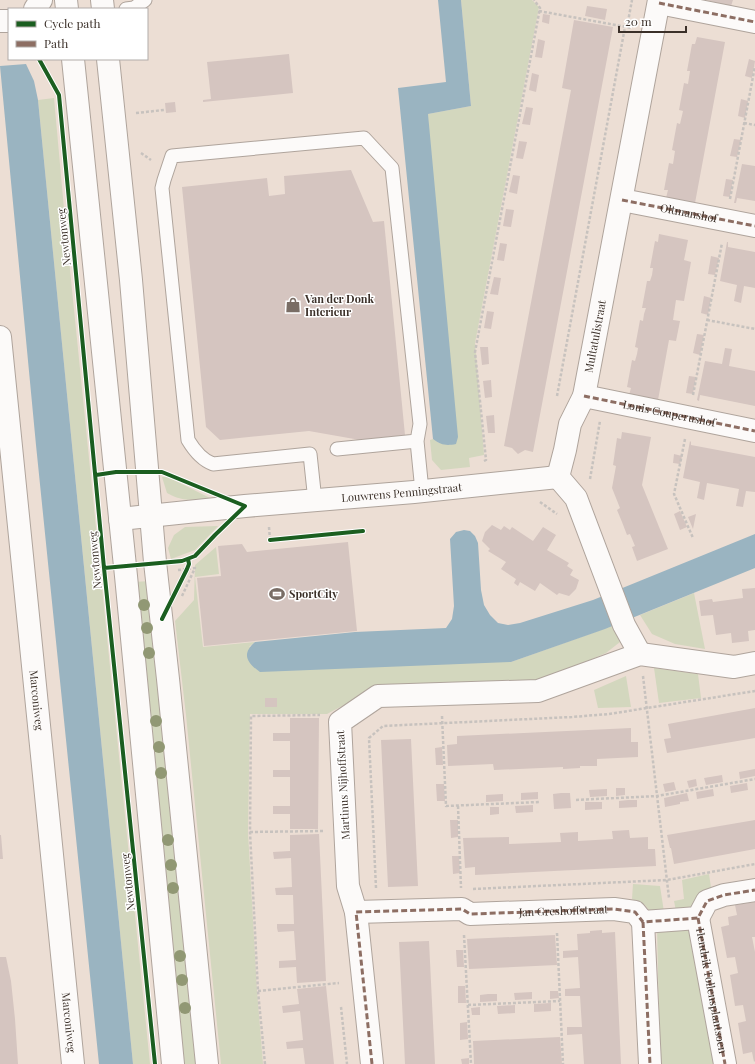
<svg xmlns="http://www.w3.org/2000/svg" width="755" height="1064" font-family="'Playfair Display',serif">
  <rect width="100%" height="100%" fill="#ecded4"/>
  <path fill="#d3d7be" d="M461,0H532L539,7L475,343L484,455L469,458L470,467L441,470L432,460L430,440L433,439L439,443L428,114L471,106Z
    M54,98L65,220L150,1064H133L38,100Z
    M162,477H168L210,498C193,500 183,502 167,493Z
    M218,526L195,550L171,559L168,548L174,535L185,527Z
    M216,547L219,574L195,577L203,647L255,642L249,647L511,662L612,626L620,642L606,653L541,681L376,688L327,714H250L248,832L257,991L263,1064H221L186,715L175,621L194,600L195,565Z
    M151,581L199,1064H181L133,582Z
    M694,593L705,649L675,644L652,634L640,615Z
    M654,668L698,674L701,698L659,703Z
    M626,676L631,707L598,708L594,690Z
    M709,874L712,894L695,911H676L674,901L684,899L682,880Z
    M633,884L660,886L664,912L652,914L645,905L632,899Z
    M693,926L718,1064H660L657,929Z"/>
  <path fill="#9ab4c1" d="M438,0H461L471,106L428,114L458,437L456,444C446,446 441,445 433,439L398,88L446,82Z
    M26,64L34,81L38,100L133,1064H99L36,445L0,66Z
    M464,530L470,531L475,536L478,543L481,590L484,605L490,615L498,623L508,625L520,623L593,600L755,534V568L605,629L511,662L260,672C247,663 241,654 255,642L355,632L446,628L452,619L454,606L450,539L456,532Z"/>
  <path fill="#d5c5c0" d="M706,0H733L731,6Z
    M587,6L607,9L605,20L585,16Z
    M543,14L550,15L549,24L542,22Z
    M574,20L613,27L533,452L525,450L518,454L512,448L504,446L571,90L562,88Z
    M697,37L725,42L695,203L666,198L668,190H664L669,163L673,164L675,151L672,150L677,123L680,124L683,111L679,110L684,83L688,84L690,71H687L692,44H695Z
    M538,39L545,41L542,58L535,57Z
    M289,54L293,93L203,102V100L211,99L207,62Z
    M749,59L755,61L752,78L745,76Z
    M532,73L539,75L536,92L529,90Z
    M741,99L748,101L745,118L738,116Z
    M175,102L176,112L166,113L165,103Z
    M526,107L533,108L530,125L522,124Z
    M734,139L741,140L737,157L730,156Z
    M519,141L527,142L523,159L516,158Z
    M742,164L755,166V201L737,198L736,203H734Z
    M351,170L373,222L384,221L405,435L360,440L309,431L220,440L206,427L182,187L267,178L269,196L285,194L284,176Z
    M513,175L520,176L517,194L509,192Z
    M726,179L733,180L730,197L723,196Z
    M506,209L514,210L511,227L503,226Z
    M659,234L688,240L684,260L691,262L684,301L676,300L673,320L680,321L676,341L669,340L658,400L629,395L631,388L627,387L632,360L635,361L637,354L638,348L635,347L640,320L643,321L644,314L646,308H642L647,281H650L652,275L653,268H650L655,241L658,242Z
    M727,242H728V247L755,252V288L744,286L741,303L734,301L737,285L720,281Z
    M500,243L507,244L504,261L497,260Z
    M711,256L719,258L715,275L708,274Z
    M494,277L501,278L498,295L490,294Z
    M704,296L711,298L708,315L701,313Z
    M487,311L494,312L491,329L484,328Z
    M697,334L704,335L700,355L693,353Z
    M480,347H488L489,364L482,365Z
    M725,348L732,349L729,366L755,371V406L700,395L699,401L697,400L705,361L722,364Z
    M689,376L696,377L693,394L686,393Z
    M491,380L492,397L485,398L483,381Z
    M494,415L495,433H488L486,416Z
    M622,432L651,437L642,485L668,549L637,561L632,547L635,546L630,534L627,535L622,522L617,510L620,508L612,488L616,466L613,465L617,438L621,439Z
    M690,441L691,442V445L755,457V492L746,491L743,507L736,506L739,489L707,483L704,500L697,498L700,482L683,478Z
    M674,454L682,456L680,464L673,463Z
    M680,511L687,527L680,530L674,514Z
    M696,514L693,529L688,517Z
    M492,525L501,530L504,526L510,530L512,527L533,541L543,527L556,535L547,550L569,563L567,566L573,570L570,575L579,580L576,589L569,596L559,593L557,595L540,583L535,591L520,582L518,586L514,583L516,579L501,569L506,562L488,551L490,549L482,541L485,532Z
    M348,542L357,631L204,646L197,578L221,576L218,546L242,544L247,552Z
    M755,588V630L748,631L749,641L732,643L731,633L716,635L713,615L701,616L699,601L712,599L713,602L743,598L742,589Z
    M265,698H277V707H265Z
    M755,708V738L667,753L664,739L671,738L668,724Z
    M290,718H319L318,829H290V814H273V806H290V777H273V770H290V741H273V733H290Z
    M631,728V742H638V757L597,759V766H580V768L563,769V767L494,770L493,764L448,766L447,745L457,744V736Z
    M411,739L418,886L388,887L381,740Z
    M442,747L443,765H436L435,748Z
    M755,769V776L740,779L739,772Z
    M722,775L723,782L706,785L704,778Z
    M696,779L697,786L689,788L687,781Z
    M674,782L676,790L665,792L663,784Z
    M747,783L748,790L731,793L730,786Z
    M436,784H444L445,801H437Z
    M616,788H625V795L616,796Z
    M607,789V796L590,797L589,790Z
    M713,789L714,796L697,799L696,792Z
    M538,792V799L521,800V793Z
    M561,793H570L571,808L554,809L553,794Z
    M687,793L689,801L680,802V804L665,807L664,798Z
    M503,794V801L486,802V795Z
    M628,800H637V807L619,808V801Z
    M585,802H602V809L585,810Z
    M533,805V812L516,813L515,806Z
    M490,807H499V814L490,815Z
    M450,820H458V837L451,838Z
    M755,820V849L674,864L671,848H670L667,835Z
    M629,830L630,838L648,837V849H655L656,866L475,875V867L465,868L463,838L509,837V844L561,842L560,833L578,832V841L613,839L612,831Z
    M319,834L326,981L297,983L296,967L279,968V961L296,960L294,931L278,932L277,928V924H294L293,895H276L275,888L292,887L291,858L274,859L273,852L290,851V835Z
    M0,835H1L3,859H0Z
    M452,856H459L460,873L453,874Z
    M755,902V937H752L755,952V1061L754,1062L752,1052L743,1054L738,1023L746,1021L743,1005L735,1006L730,975L738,973L735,957L727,958L721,927L729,925L728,917L737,915L735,905Z
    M602,930V933L615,932L621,1064H584L582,1034L567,1035V1027H582L580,996H565V989L580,988L578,957L563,958V951L578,950L577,934L590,933V931Z
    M555,935L557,965L469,969L467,939Z
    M429,941L435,1064H405L399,942Z
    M456,950H463L464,967H457Z
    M0,957H6L11,981L15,1019L18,1064H0Z
    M326,986L334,1064H305L303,1048L287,1049L286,1042L303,1040L300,1011L283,1013L282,1006L299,1004L297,989Z
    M458,986H465L466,1003H458Z
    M550,991H558L559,998L550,999Z
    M532,992V999L515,1000L514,993Z
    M488,994H497V1001L480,1002V995Z
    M551,1003V1011L534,1012V1004Z
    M515,1005V1013L498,1014L497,1006Z
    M480,1007V1015H472L471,1008Z
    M467,1022L468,1039L460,1040V1023Z
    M560,1037L562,1064H474L473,1041Z
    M469,1058V1064H462L461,1059Z"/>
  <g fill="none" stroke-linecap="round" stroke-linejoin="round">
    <defs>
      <path id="service" d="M126,9L134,8L145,0
        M337,449L417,441
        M315,501L310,454L213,464C202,460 194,450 188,440L162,188L164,180L172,156L364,138L392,168L420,424L417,441L422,491"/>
      <g id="minor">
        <path d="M659,3L755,22"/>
        <path d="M35,9L41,0"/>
        <path d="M0,21H9"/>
        <path d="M622,200L755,226"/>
        <path id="s1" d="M0,337L73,1064"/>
        <path id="s2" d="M584,396L755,431"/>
        <path id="s3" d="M120,519L245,506L414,492L558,477"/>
        <path id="s4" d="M640,654L624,625L576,498L558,477L565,450L570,424L584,396L659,0"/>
        <path id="s5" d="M356,912L462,909L470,914L614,909L635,912L643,922L698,918L707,901L724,895L755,890"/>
        <path d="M698,918L725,1064"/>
        <path d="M643,922L650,1064"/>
        <path d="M372,1064L356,912L348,886L340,722L378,696L538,691L640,654L734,667L755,663"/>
      </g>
      <path id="secondary" d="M66,0L67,9
        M102,0L103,9
        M73,59L126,576L173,1064
        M108,59L131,280L155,562L168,679L207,1064"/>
    </defs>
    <use href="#service" stroke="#afa49c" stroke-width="15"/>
    <use href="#minor" stroke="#afa49c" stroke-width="24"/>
    <use href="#secondary" stroke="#afa49c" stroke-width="24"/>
    <path stroke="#c7c2be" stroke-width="2.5" stroke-dasharray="3 2" stroke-linecap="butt" d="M539,11L632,28
      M627,27L632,0
      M136,113L164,110
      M744,123L755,125
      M141,153L151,160
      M730,199L755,66
      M707,320L755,329
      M693,395L722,243
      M557,396L625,27
      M685,439L674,494L693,538
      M484,461L486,460L475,352L540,8L534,0
      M590,479L600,421
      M540,502L557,514
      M269,527L270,540
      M178,570L195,568L182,596
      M643,676L669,898
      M442,716L446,806L539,802
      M576,800L657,796L755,779
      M458,806L461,888
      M250,832L324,831
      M376,888L369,738L383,726L572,717L609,714L755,691
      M473,889L667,880L755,864
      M557,933L563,1064
      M464,935L471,1064
      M258,991L339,983
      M468,1005L560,1001
      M341,1007L347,1064
      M265,1064L258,991L250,832L251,716L320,715"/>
    <use href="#service" stroke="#fcfaf9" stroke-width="13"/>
    <use href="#minor" stroke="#fcfaf9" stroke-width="22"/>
    <use href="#secondary" stroke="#fcfaf9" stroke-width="22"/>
    <g stroke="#8d6e63" stroke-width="3" stroke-dasharray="6 3" stroke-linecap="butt">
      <path d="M659,3L755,22"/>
      <path id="s6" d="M622,200L755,226"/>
      <path d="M584,396L755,431"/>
      <path id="s7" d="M698,918L725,1064"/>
      <path d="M643,922L650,1064"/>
      <path d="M372,1064L356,912L462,909L470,914L614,909L635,912L643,922L698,918L707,901L724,895L755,890"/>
    </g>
    <defs>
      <path id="cycleway" d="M39,59L59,95L104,568L155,1064
        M96,475L116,472H162L245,506L215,535L195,556L182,561L104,568
        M270,540L363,531
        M162,619L187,569L189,564L188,559"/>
    </defs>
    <use href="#cycleway" stroke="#fff" stroke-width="6"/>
    <use href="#cycleway" stroke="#1b5e20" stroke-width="4"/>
  </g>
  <g fill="#919874">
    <circle cx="144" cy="605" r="6"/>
    <circle cx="147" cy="628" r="6"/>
    <circle cx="149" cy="653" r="6"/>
    <circle cx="156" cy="721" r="6"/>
    <circle cx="159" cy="747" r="6"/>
    <circle cx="161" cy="773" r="6"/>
    <circle cx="168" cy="840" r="6"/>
    <circle cx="171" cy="865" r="6"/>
    <circle cx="173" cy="888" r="6"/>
    <circle cx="180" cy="956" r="6"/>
    <circle cx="182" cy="980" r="6"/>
    <circle cx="185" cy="1008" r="6"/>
  </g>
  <defs>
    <symbol id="shop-bare" viewBox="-9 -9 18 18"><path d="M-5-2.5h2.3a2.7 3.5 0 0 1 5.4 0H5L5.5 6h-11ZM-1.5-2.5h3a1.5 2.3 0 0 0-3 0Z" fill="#796d65" stroke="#fff" stroke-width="2.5" paint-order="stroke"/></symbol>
    <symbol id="stadium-bare" viewBox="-9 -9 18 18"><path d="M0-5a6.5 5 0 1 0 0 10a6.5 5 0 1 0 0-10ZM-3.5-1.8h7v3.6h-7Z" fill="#796d65" stroke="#fff" stroke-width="2.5" paint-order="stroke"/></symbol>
  </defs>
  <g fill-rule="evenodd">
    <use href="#shop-bare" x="282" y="294" width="22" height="22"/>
    <use href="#stadium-bare" x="266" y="583" width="22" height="22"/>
  </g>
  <g text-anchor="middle" stroke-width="3" stroke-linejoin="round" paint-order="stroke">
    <g font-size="11" fill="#3b3029" stroke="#fff">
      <text dy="4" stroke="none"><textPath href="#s6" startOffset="68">Oltmanshof</textPath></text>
      <text transform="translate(64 237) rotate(-96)" y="4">Newtonweg</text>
      <text dy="4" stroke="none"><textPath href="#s4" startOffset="343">Multatulistraat</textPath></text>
      <text dy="4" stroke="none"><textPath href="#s2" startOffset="87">Louis Couperushof</textPath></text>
      <text dy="4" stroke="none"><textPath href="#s3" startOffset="283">Louwrens Penningstraat</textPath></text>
      <text transform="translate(95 560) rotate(-95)" y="4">Newtonweg</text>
      <text dy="4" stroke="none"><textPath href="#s1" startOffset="365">Marconiweg</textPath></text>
      <text transform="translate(343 785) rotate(-93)" y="4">Martinus Nijhoffstraat</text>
      <text transform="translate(128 882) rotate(-96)" y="4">Newtonweg</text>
      <text dy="4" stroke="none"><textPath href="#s5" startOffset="209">Jan Greshoffstraat</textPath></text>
      <text dy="4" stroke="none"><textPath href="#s7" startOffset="74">Hendrik Tollensplantsoen</textPath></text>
      <text dy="4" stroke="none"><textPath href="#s1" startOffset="689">Marconiweg</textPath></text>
    </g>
    <g font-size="11" font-weight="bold" fill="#3b3029" stroke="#fff" text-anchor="start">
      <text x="305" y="303">Van der Donk<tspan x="305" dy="13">Interieur</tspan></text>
      <text x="289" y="598">SportCity</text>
    </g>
  </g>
  <rect x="8" y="8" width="140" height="52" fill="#ffffff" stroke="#b1aca9"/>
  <rect x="16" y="21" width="20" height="6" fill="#1b5e20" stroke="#b1aca9"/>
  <text x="44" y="28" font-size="12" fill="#3b3029">Cycle path</text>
  <rect x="16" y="41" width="20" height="6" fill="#8d6e63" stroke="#b1aca9"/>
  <text x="44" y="48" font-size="12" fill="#3b3029">Path</text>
  <path d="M619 26v6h67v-6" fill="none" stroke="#3b3029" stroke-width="2"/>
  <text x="625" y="26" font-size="12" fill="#3b3029" stroke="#ffffff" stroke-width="3" paint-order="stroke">20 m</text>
</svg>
